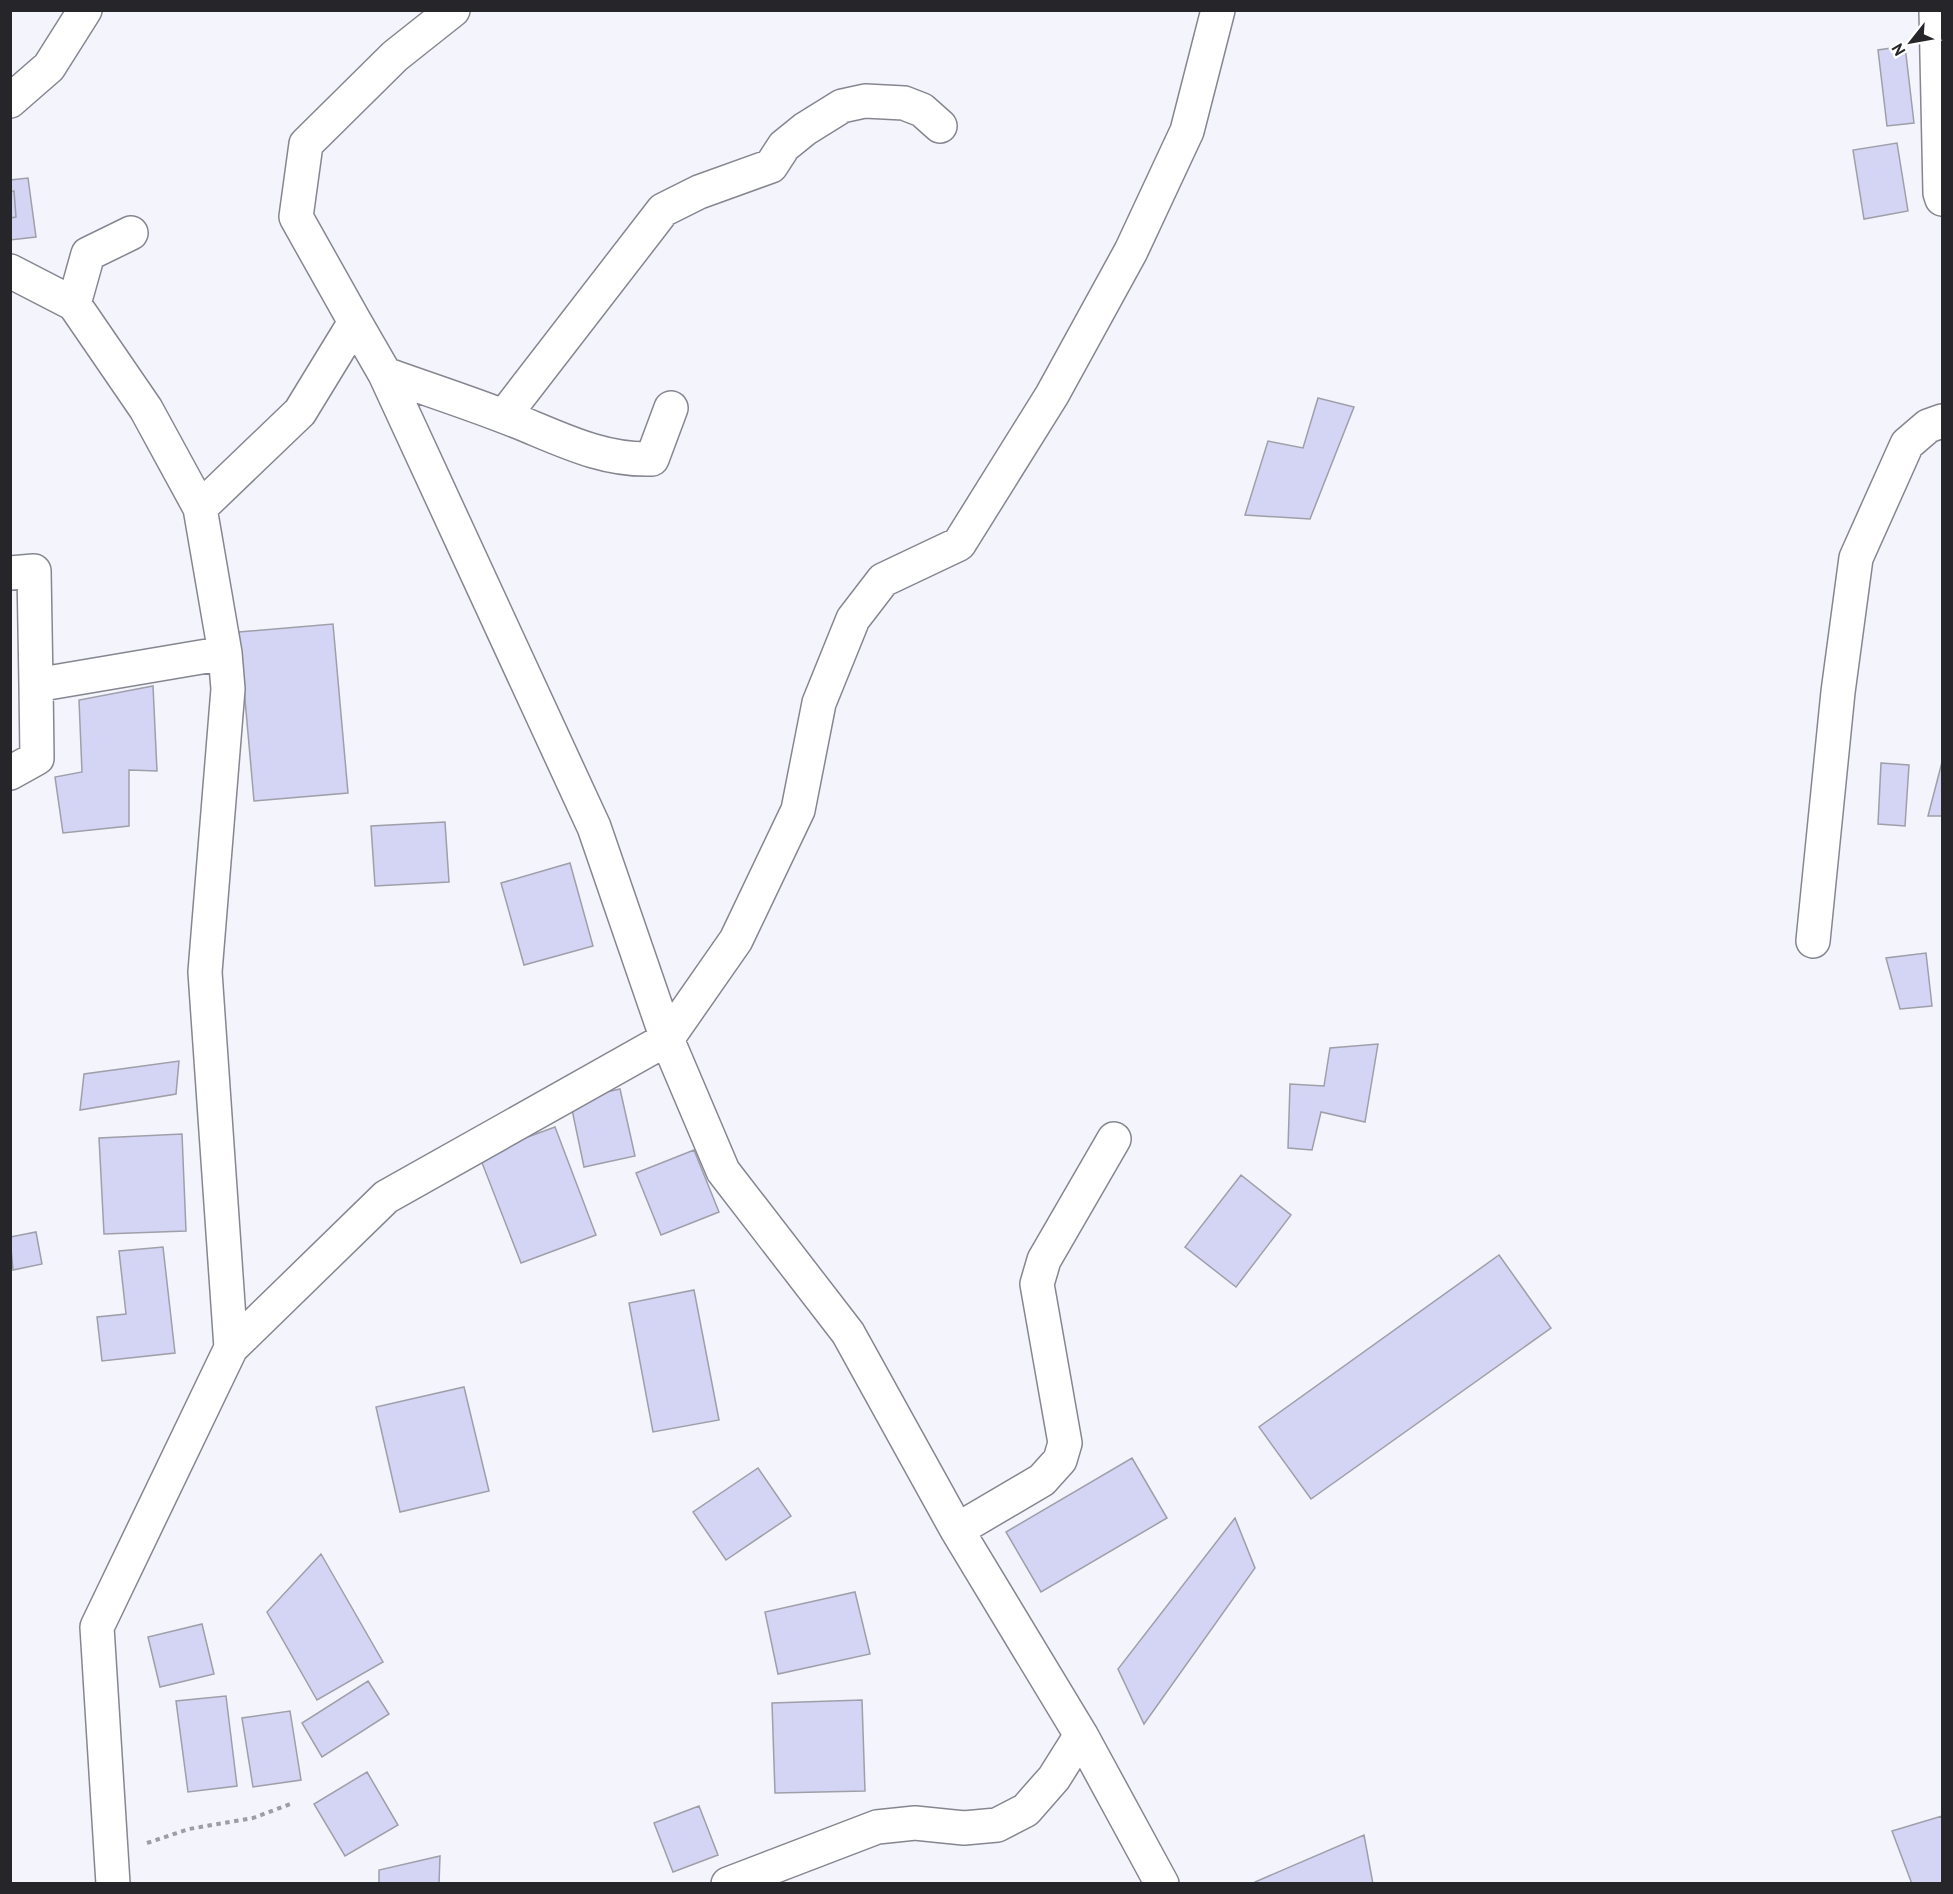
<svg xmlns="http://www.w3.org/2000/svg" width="1953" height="1894" font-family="'PT Sans',sans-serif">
  <rect width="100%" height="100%" fill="#f4f4fd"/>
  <path fill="#d4d4f4" stroke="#9f9fa9" stroke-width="1.5" d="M1905,46L1914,123L1887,126L1878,50Z
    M1897,143L1908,211L1864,219L1853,150Z
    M28,178L36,237L10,240V180Z
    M14,191L16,217L10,218V192Z
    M1318,398L1354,407L1310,519L1245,515L1268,441L1303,448Z
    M333,624L348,793L254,801L239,632Z
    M153,686L157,771L129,770V826L63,833L55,777L82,772L79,700Z
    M1942,762V816H1928Z
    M1881,763L1909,765L1905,826L1878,824Z
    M445,822L449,882L375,886L371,826Z
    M570,863L593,946L524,965L501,883Z
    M1926,953L1932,1006L1900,1009L1886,958Z
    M1378,1044L1365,1122L1321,1112L1312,1150L1288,1148L1290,1084L1324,1086L1330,1048Z
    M179,1061L176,1094L80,1110L84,1074Z
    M620,1089L635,1156L584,1167L570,1100Z
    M555,1127L596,1235L521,1263L479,1155Z
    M182,1134L186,1231L104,1234L99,1138Z
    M694,1150L719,1212L661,1235L636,1173Z
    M1241,1175L1291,1215L1236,1287L1185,1247Z
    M36,1232L42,1264L13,1270L10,1237Z
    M163,1247L175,1353L102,1361L97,1317L126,1314L119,1251Z
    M1499,1255L1551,1328L1311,1499L1259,1427Z
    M694,1290L719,1420L653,1432L629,1303Z
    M464,1387L489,1491L400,1512L376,1407Z
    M1132,1458L1167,1518L1041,1592L1006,1532Z
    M758,1468L791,1516L726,1560L693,1512Z
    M1235,1518L1255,1568L1144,1724L1118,1669Z
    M321,1554L383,1662L317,1700L267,1612Z
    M855,1592L870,1654L778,1674L765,1612Z
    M202,1624L214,1674L160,1687L148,1637Z
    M368,1681L389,1714L322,1757L302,1723Z
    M226,1696L237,1786L188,1792L176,1701Z
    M862,1700L865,1791L775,1793L772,1703Z
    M290,1711L301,1780L253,1787L242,1718Z
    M367,1772L398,1825L345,1856L314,1804Z
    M699,1806L718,1855L673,1872L654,1823Z
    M1942,1816V1884H1912L1892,1831Z
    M1364,1835L1373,1884H1255V1882Z
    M440,1856L439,1884H379V1870Z"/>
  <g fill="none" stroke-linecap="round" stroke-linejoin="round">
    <defs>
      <path id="minor" d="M1936,10L1940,193L1942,199
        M10,101L49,67L85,10
        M10,271L74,304L146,409L200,508
        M74,304L88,254L131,233
        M355,322L385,374L594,827L667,1039L723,1171L848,1333L957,1530L1081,1735L1162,1884
        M385,374C424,388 464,401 503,416C552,434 597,461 652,459L671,408
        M504,416L663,210L699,192L771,166L784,146L805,129L842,106L865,101L904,103L922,110L940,126
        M10,573L34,571L36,685L225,653
        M10,773L37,758L36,685
        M1813,941L1838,692L1856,558L1907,444L1928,426L1942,421
        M231,1348L205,972L228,689L225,653L200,508L300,412L355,322L296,217L306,144L395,56L453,10
        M957,1530L1042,1480L1060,1460L1065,1443L1037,1284L1044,1260L1114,1139
        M113,1884L97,1627L231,1348L386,1197L667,1039L736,940L798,810L819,703L853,619L883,580L959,544L1052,395L1131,251L1187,131L1218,10
        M728,1884L877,1827L915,1823L964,1828L997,1825L1026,1810L1054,1778L1081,1735"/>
    </defs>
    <use href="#minor" stroke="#868690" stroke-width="36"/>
    <path stroke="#9d9da4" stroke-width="4" stroke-dasharray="4.5 4.5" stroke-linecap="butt" d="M147,1843L189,1829L253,1818L293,1803"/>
    <use href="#minor" stroke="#fff" stroke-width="33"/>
  </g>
  <rect width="1953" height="1894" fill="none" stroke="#26262a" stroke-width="24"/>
  <g transform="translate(1911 42) rotate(239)" stroke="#ffffff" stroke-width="4.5" paint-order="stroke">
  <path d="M0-4.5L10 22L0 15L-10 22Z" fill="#26262a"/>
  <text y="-9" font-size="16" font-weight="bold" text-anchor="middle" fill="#26262a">N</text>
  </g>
</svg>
